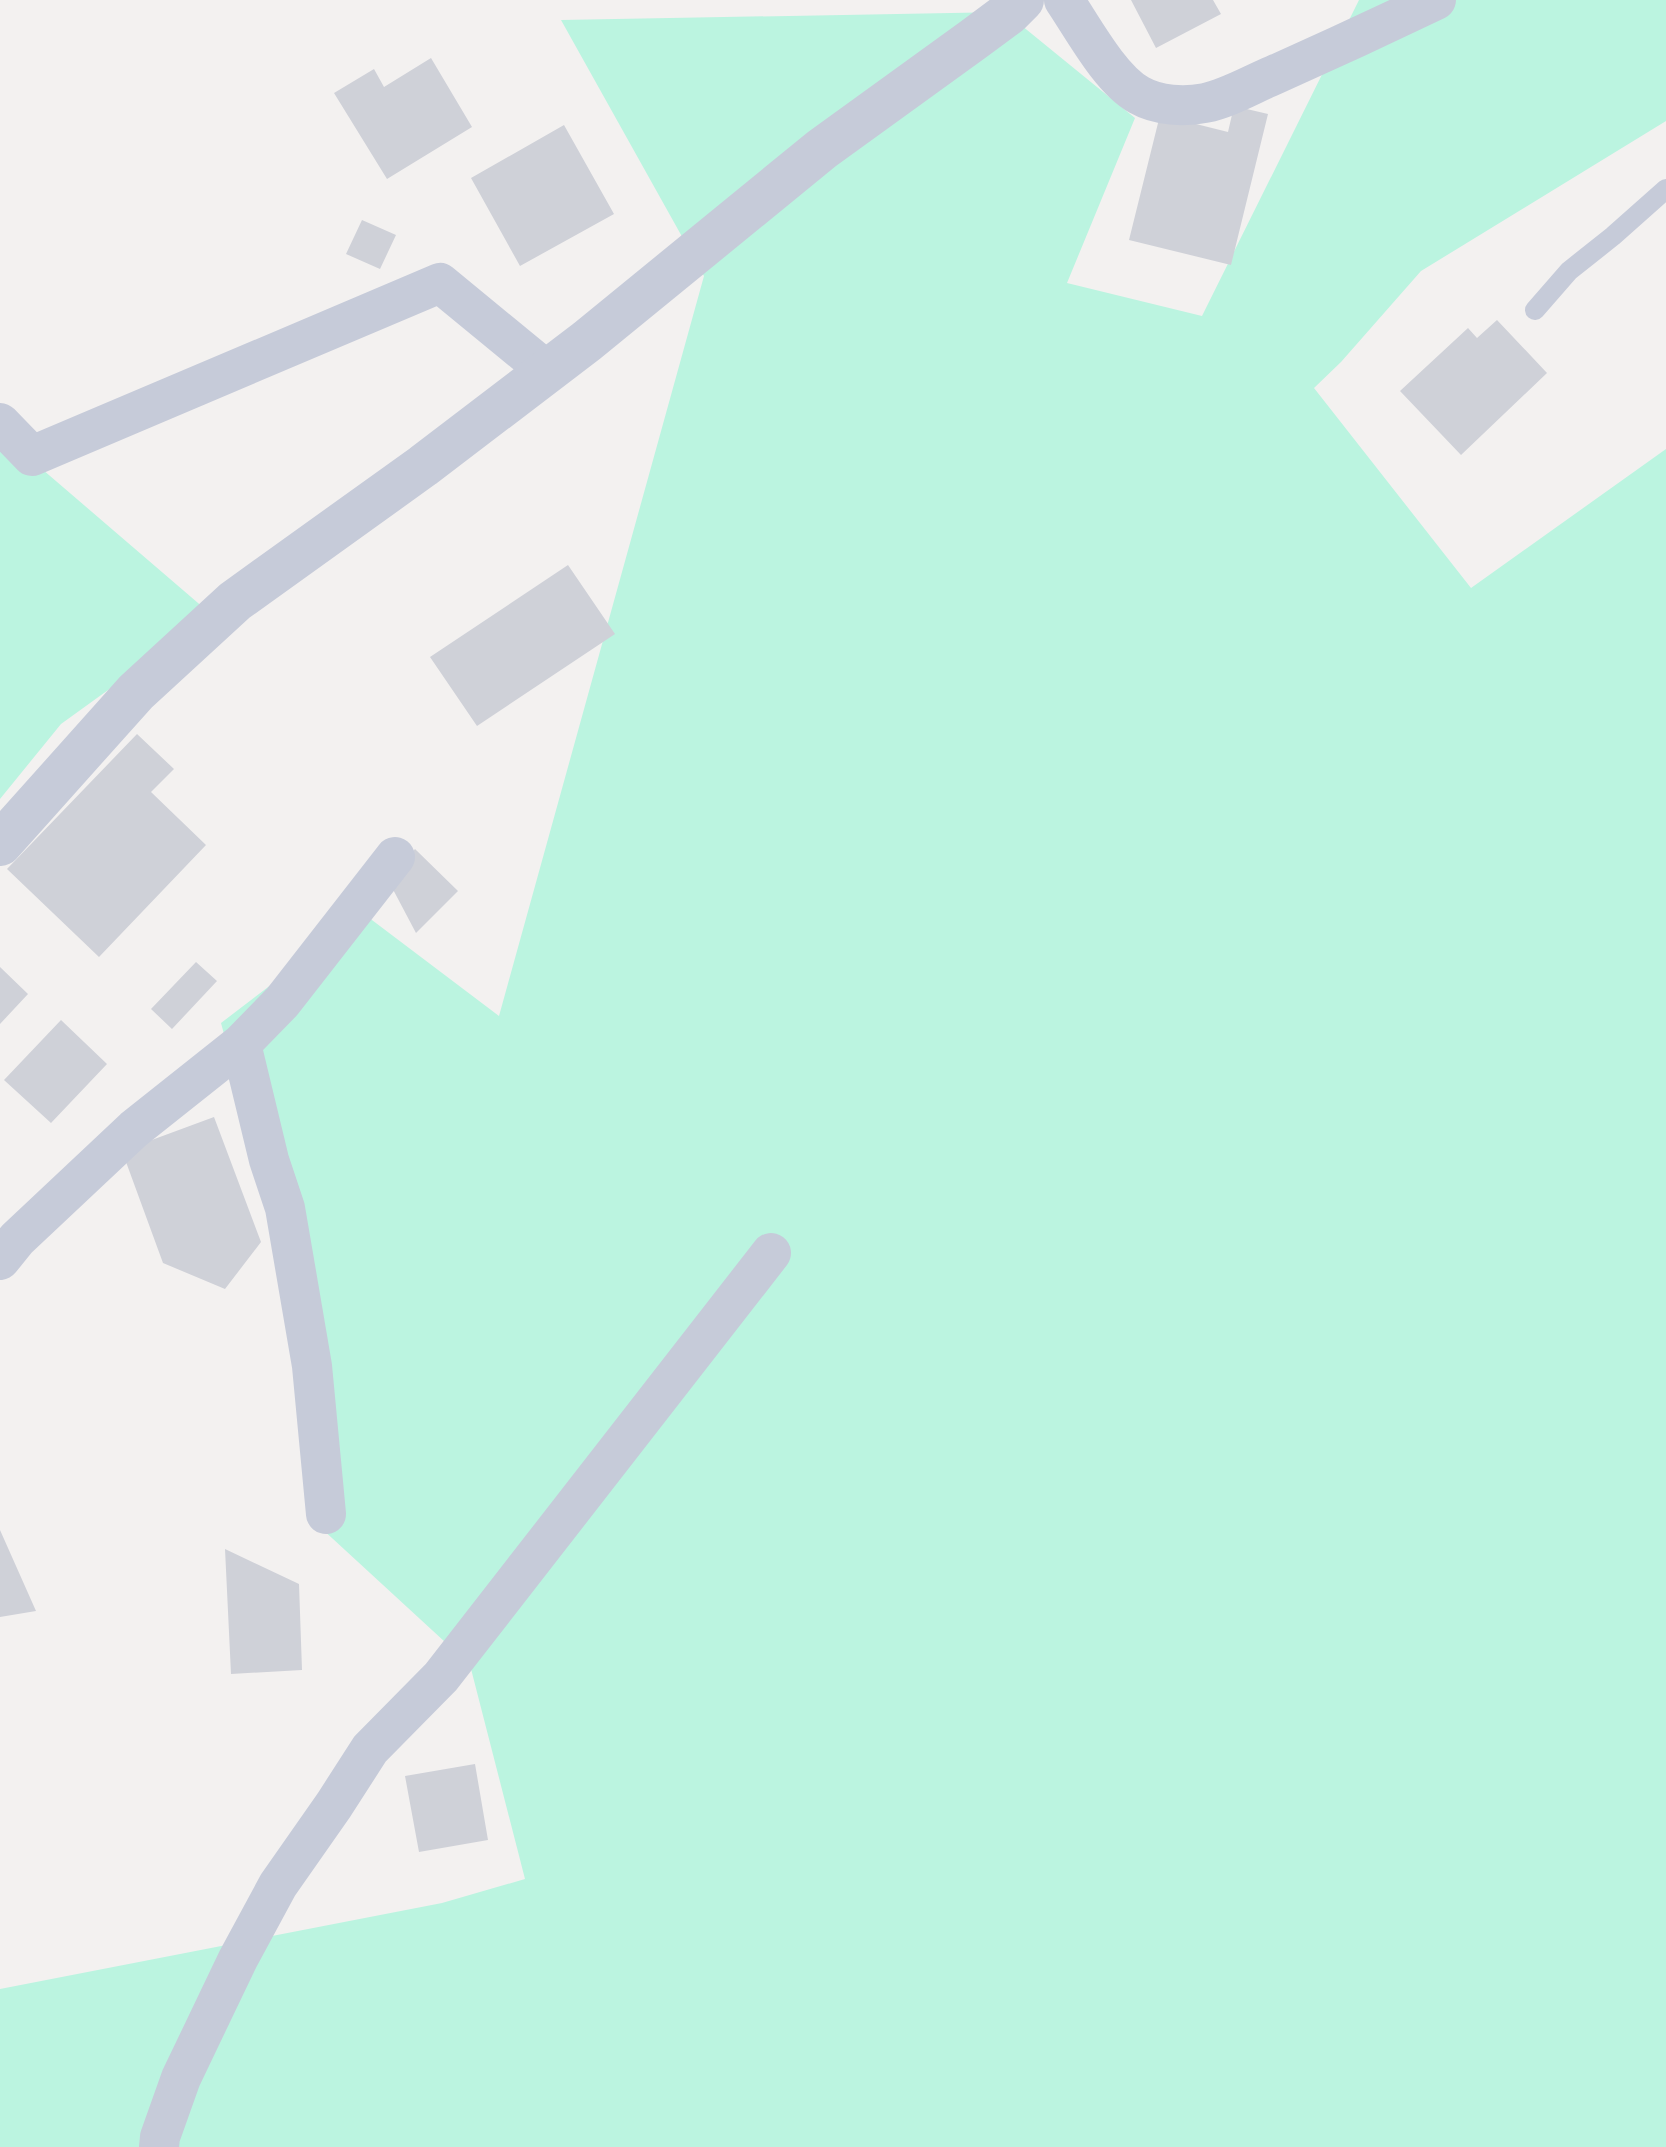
<svg xmlns="http://www.w3.org/2000/svg" width="1666" height="2147" font-family="'Alegreya Sans',sans-serif">
  <rect width="100%" height="100%" fill="#f3f1f0"/>
  <path fill="#bbf4e0" d="M1359,0H1666V121L1421,271L1341,362L1314,388L1471,588L1666,449V2147H0V1989L442,1903L525,1879L470,1665L320,1527L308,1345L221,1023L364,914L499,1016L704,276L561,20L1005,12L1135,118L1067,283L1202,316Z
    M0,433L212,615L61,724L0,799Z"/>
  <path fill="#cfd1d8" d="M1131,0H1213L1221,14L1156,48Z
    M431,58L472,127L387,179L334,93L374,69L384,87Z
    M1234,106L1268,114L1231,265L1129,240L1160,115L1228,132Z
    M564,125L614,214L520,266L471,178Z
    M362,220L396,235L380,269L346,254Z
    M1497,320L1547,373L1461,455L1400,391L1468,328L1477,338Z
    M568,565L615,634L477,726L430,657Z
    M137,734L174,769L151,792L206,845L99,957L7,869Z
    M415,849L458,891L416,933L388,880Z
    M196,962L217,981L172,1029L151,1009Z
    M0,967L28,994L0,1024Z
    M61,1020L107,1064L51,1123L4,1080Z
    M214,1117L261,1242L225,1289L163,1263L122,1151Z
    M0,1530L36,1611L0,1617Z
    M225,1549L299,1584L302,1670L231,1674Z
    M475,1764L488,1840L419,1852L405,1776Z"/>
  <g fill="none" stroke-linecap="round" stroke-linejoin="round">
    <path stroke="#c6cbd9" stroke-width="20" d="M1535,310L1569,271L1613,236L1666,189"/>
    <path stroke="#c6cbd9" stroke-width="40" d="M1064,0C1083,28 1110,79 1139,95C1158,106 1185,107 1205,103C1229,98 1252,84 1274,75C1328,51 1382,26 1436,0
      M0,423L32,456L440,283L547,371
      M241,1044L282,1002L395,857
      M0,1260L17,1239L134,1129L241,1044L269,1160L285,1208L312,1366L326,1514
      M159,2147L160,2137L181,2078L238,1959L278,1885L334,1805L370,1749L441,1677L771,1253"/>
    <path stroke="#c6cbd9" stroke-width="44" d="M0,844L136,692L235,601L423,466L587,341L822,149L974,39L1009,13L1022,0"/>
  </g>
</svg>
